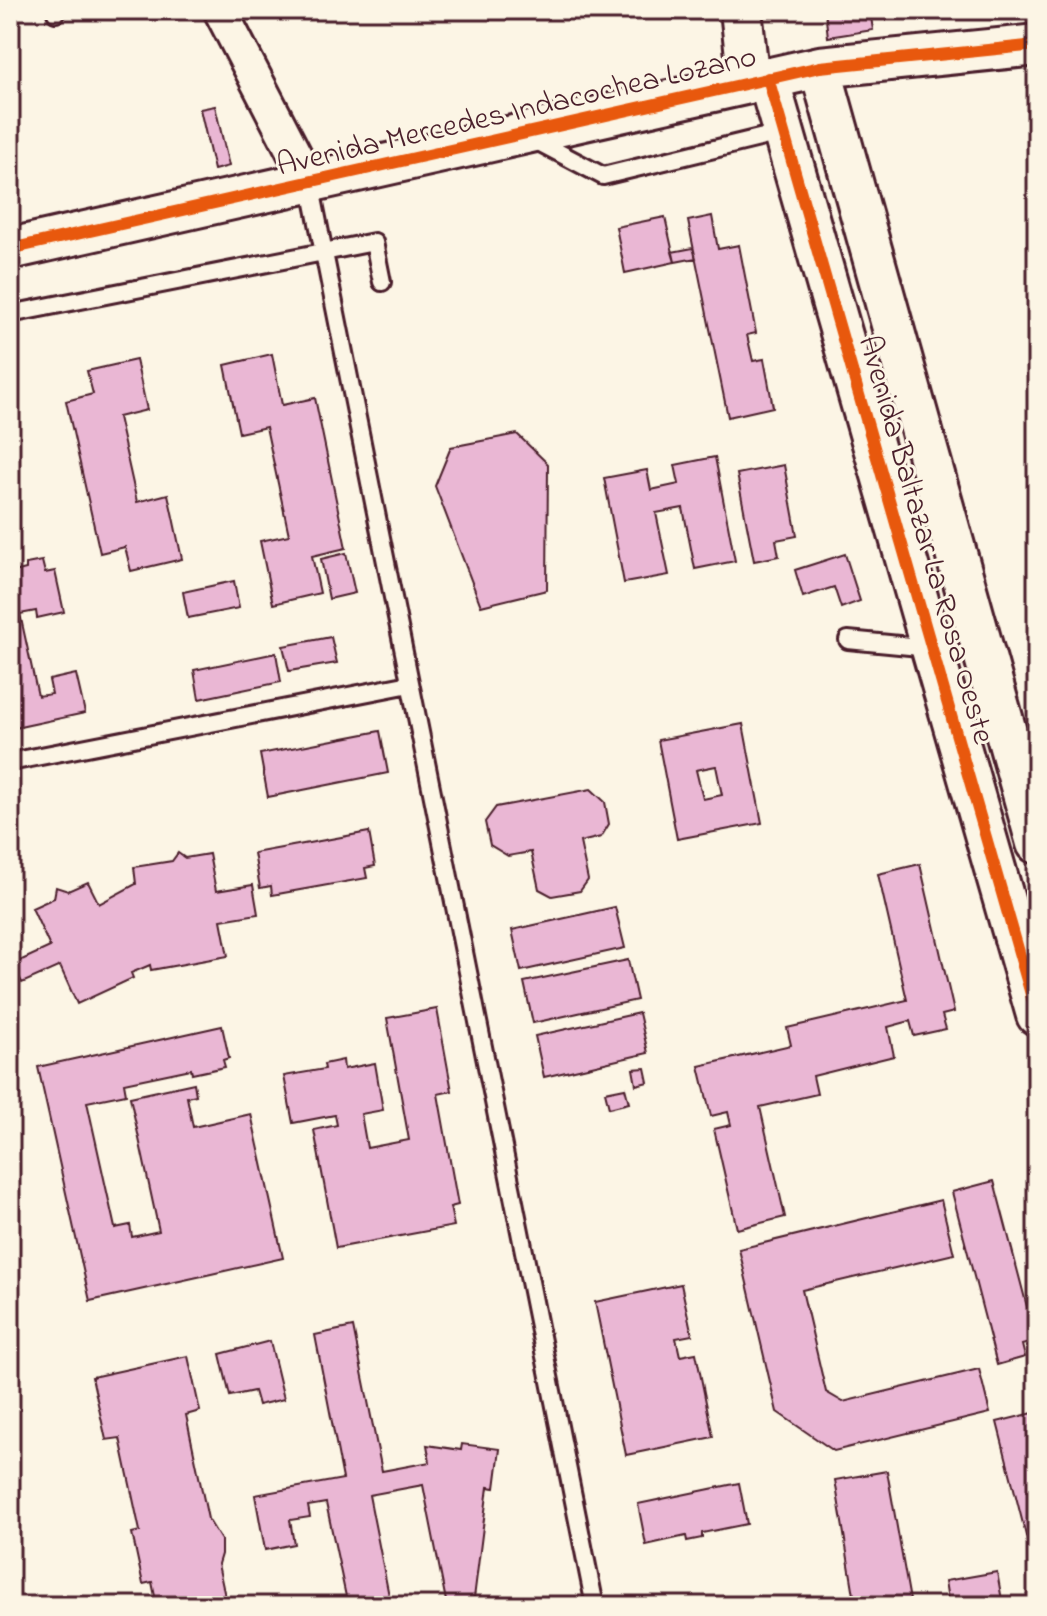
<svg xmlns="http://www.w3.org/2000/svg" width="1047" height="1616" font-family="'Indie Flower',sans-serif">
  <rect width="100%" height="100%" fill="#fcf5e5"/>
  <filter id="ink" filterUnits="userSpaceOnUse"><feTurbulence type="fractalNoise" baseFrequency=".0125" numOctaves="2"/><feDisplacementMap in="SourceGraphic" scale="16" xChannelSelector="R" yChannelSelector="G"/><feConvolveMatrix kernelMatrix="1 2 1 2 8 2 1 2 1" color-interpolation-filters="sRGB"/></filter>
  <g filter="url(#ink)">
    <path fill="#eab7d4" stroke="#4a1f2b" stroke-width="2" fill-rule="evenodd" d="M825,10H870L873,30L828,37Z
      M215,106L229,166L214,170L200,109Z
      M712,216L718,249L739,245L756,333L747,335L753,361L764,359L773,407L728,417L688,221Z
      M665,217L675,262L625,273L616,227Z
      M693,248L696,258L675,262L672,252Z
      M272,354L282,405L315,398L346,548L312,556L320,593L273,604L260,541L289,535L266,427L239,433L225,365Z
      M136,360L147,410L118,417L137,502L168,494L182,559L131,571L125,547L100,553L66,401L93,394L87,371Z
      M517,434L548,464L547,590L481,606L435,486L451,447Z
      M715,457L735,561L695,569L683,508L656,513L669,575L624,583L604,478L647,470L651,490L679,484L675,465Z
      M784,465L797,536L776,540L779,556L754,561L737,474Z
      M346,553L355,593L329,599L321,559Z
      M845,554L860,601L841,608L834,587L803,597L795,570Z
      M42,561L45,573L55,571L64,612L37,618L36,611L20,614L38,696L52,694L49,680L76,674L85,713L15,728L10,705V573L26,569V564Z
      M234,581L239,608L188,618L183,592Z
      M331,637L337,663L289,671L283,646Z
      M276,653L281,682L199,699L194,670Z
      M743,724L762,823L677,839L658,740ZM716,766L722,795L703,799L696,770Z
      M380,731L388,773L268,797L260,754Z
      M591,789L605,802L609,824L601,837L580,842L588,880L580,891L552,896L539,889L531,852L508,856L490,845L485,822L496,807Z
      M369,832L375,866L365,868L367,878L272,895L271,886L260,888L254,853Z
      M178,853L185,858L209,854L216,891L253,885L258,914L221,920L228,956L151,970L150,965L131,973L133,978L77,1004L60,966L22,983L13,964L50,947L32,908L54,898L56,887L68,891L88,882L99,904L136,884L134,867L172,861Z
      M920,864L954,1012L942,1015L946,1029L914,1036L910,1021L888,1027L894,1056L813,1076L817,1094L760,1107L785,1217L737,1229L714,1129L731,1125L728,1112L711,1116L699,1066L791,1045L787,1028L907,1000L878,874Z
      M615,907L625,948L521,971L512,930Z
      M628,960L637,1000L533,1023L524,982Z
      M437,1009L452,1091L438,1094L458,1205L450,1207L454,1226L336,1248L314,1130L337,1125L335,1115L293,1123L284,1076L325,1069L324,1064L343,1060L344,1069L375,1063L383,1110L361,1114L367,1148L409,1140L387,1018Z
      M639,1013L648,1053L544,1077L535,1036Z
      M222,1026L229,1058L223,1060L225,1067L192,1074L191,1069L124,1083L126,1094L87,1102L115,1228L130,1225L132,1237L159,1231L130,1097L194,1083L196,1095L187,1097L193,1127L251,1114L283,1258L90,1301L38,1067Z
      M645,1068L648,1082L636,1085L633,1069Z
      M625,1088L629,1103L609,1108L605,1092Z
      M994,1181L1036,1341L1022,1345L1025,1357L997,1365L952,1192Z
      M941,1200L954,1254L802,1290L826,1392L843,1402L979,1369L990,1413L834,1451L777,1412L739,1249Z
      M681,1284L692,1335L676,1338L680,1356L696,1353L713,1437L626,1455L595,1302Z
      M353,1327L382,1471L430,1462L427,1445L461,1450L462,1444L500,1449L495,1488L488,1487L473,1606H447L423,1485L369,1495L391,1606H348L326,1503L308,1506L310,1517L290,1520L294,1544L265,1550L255,1495L343,1479L315,1335Z
      M270,1341L284,1399L258,1405L254,1391L230,1396L220,1354Z
      M188,1356L200,1411L186,1415L208,1519L221,1540V1554L218,1564L227,1606H157L152,1582L143,1584L132,1533L140,1531L120,1438L106,1440L92,1377Z
      M1037,1412V1575H1036L997,1422Z
      M887,1471L911,1606H844V1602L855,1601L835,1480Z
      M739,1483L747,1524L702,1533V1538L687,1541L686,1536L646,1545L638,1504Z
      M997,1572L1003,1606H984L983,1600L965,1604L966,1606H949L945,1581Z"/>
    <g fill="none" stroke-linecap="round" stroke-linejoin="round">
      <defs>
        <path id="service" d="M56,13L57,10
          M531,138L603,176L784,132
          M310,183L595,1606
          M10,314L374,242L382,282
          M848,640L930,648
          M10,762L410,684"/>
        <path id="minor" d="M220,10L309,182"/>
        <path id="tertiary" d="M741,10L749,83
          M820,67L1037,843
          M768,78L1037,1015
          M10,249L820,67L1037,45"/>
      </defs>
      <use href="#service" stroke="#4a1f2b" stroke-width="22"/>
      <use href="#minor" stroke="#4a1f2b" stroke-width="38"/>
      <use href="#tertiary" stroke="#4a1f2b" stroke-width="46"/>
      <use href="#service" stroke="#fcf5e5" stroke-width="16"/>
      <use href="#minor" stroke="#fcf5e5" stroke-width="32"/>
      <use href="#tertiary" stroke="#fcf5e5" stroke-width="40"/>
      <defs>
        <path id="cycleway" d="M768,78L1037,1015
          M10,249L820,67L1037,45"/>
      </defs>
      <use href="#cycleway" stroke="#fcf5e5" stroke-width="17"/>
      <use href="#cycleway" stroke="#e8590c" stroke-width="12"/>
    </g>
  </g>
  <g text-anchor="middle" stroke-width="6" stroke-linejoin="round" paint-order="stroke">
    <g font-size="32" fill="#4a1f2b" stroke="#fcf5e5">
      <text transform="translate(516 109) rotate(-13)" y="11">Avenida Mercedes Indacochea Lozano</text>
      <text transform="translate(928 539) rotate(74)" y="11">Avenida Baltazar La Rosa Oeste</text>
    </g>
  </g>
  <rect width="1047" height="1616" fill="none" stroke="#fcf5e5" stroke-width="40"/>
  <rect x="20" y="20" width="1007" height="1576" fill="none" stroke="#4a1f2b" stroke-width="3" filter="url(#ink)"/>
</svg>
